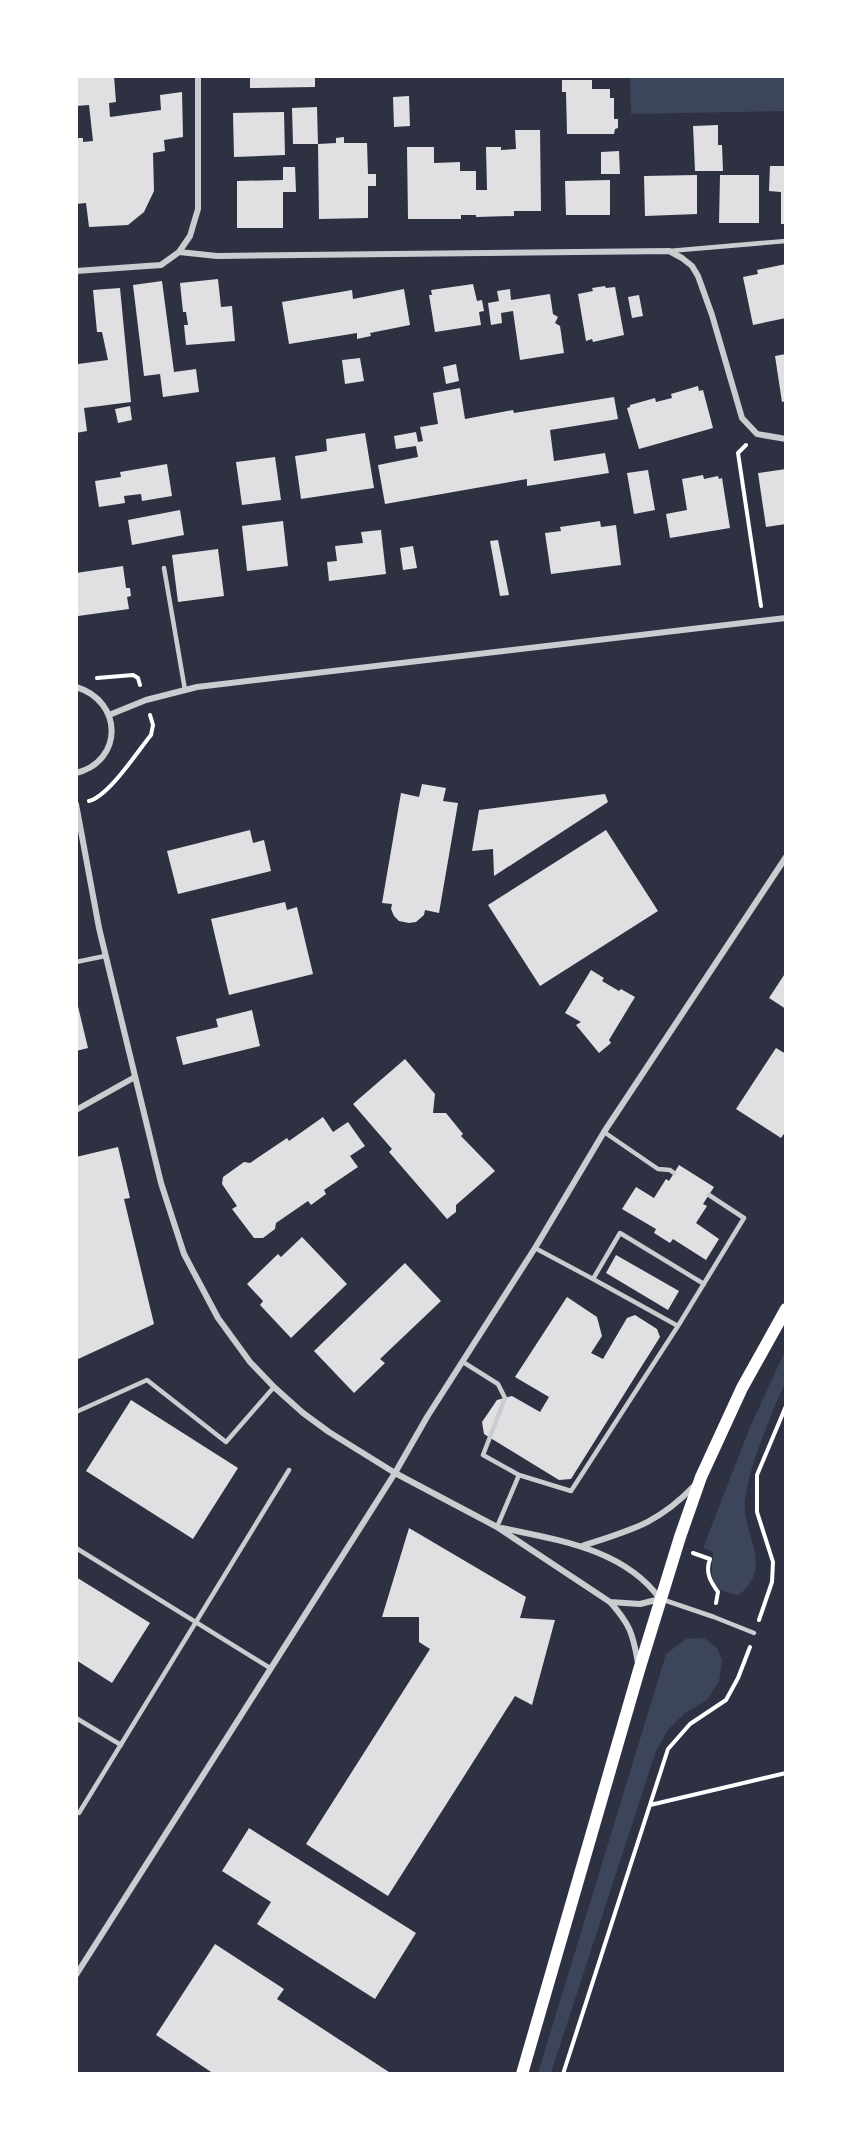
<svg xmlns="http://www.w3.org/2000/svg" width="862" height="2150" font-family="Lato,sans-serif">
  <rect width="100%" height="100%" fill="#2d3142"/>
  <path fill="#3c4559" d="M630,77H785V111L631,114Z
    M785,1351C785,1361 788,1374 785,1383C781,1393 776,1403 772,1413C761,1442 749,1470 745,1501C742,1536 775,1565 739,1595C708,1591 711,1578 713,1552L703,1548L750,1427Z
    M704,1638L717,1648L722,1660L719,1681L707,1700L685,1713L668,1730L656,1751L551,2073H538L666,1654L686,1639Z"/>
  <path fill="#e0e0e3" d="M76,76H114L116,102L109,103L110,117L161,110L160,95L182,92L183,137L164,140L165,151L153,153L154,191L144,212L128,225L89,227L86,203L76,204V138H83V142L93,141L89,105L76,106Z
    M250,76H315V87L250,88Z
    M562,80H592V89H610V98H614V119H618V128L615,129L614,134H567L566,92H562Z
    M409,96L410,126L394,127L393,97Z
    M317,107L318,144H293L292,108Z
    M284,112L285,155L234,157L233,113Z
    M718,125V145H722L723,171H695L693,126Z
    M515,130H540L541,211H514V216L476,217V215H461V219H408L407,147H434V163L460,162V171H476V190H487L486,147H501V150L516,149Z
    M344,137V143H367L368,174H376V186H368V218L319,219L318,144L336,143V138Z
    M619,151L620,174H601V152Z
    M770,166H786V224H781V192L769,191Z
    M283,167H295L296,192H283V228H237V181L283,180Z
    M697,175V214L645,216L644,176Z
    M720,175H759V223H719Z
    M610,180V215H566L565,181Z
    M786,264V318L753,325L743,277L758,274L757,270Z
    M218,279L221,307L232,306L235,341L186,345L184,325H188L186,312H183L180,283Z
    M162,281L174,372L196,369L199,392L163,397L160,374L144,376L133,285Z
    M473,284L477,301L482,300L484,311L479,312L481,325L435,332L429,295H432L431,290Z
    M605,286L606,288L615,287L624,335L593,342L592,339L586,341L578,294L593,291L592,288Z
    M120,288L131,402L84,408L87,431L76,433L78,364L108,360L102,332H97L93,290Z
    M404,289L410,325L370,333L371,336L357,339V333L289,344L282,302L352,290L353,299Z
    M510,289L511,300L550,294L553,314L558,317L555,323L560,326L564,353L520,360L513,311L501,313L502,323L491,325L488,303L499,301L497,291Z
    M639,295L643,316L632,318L628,297Z
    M786,354V401L782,402L775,356Z
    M360,358L364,381L345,384L342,360Z
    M456,364L459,381L446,384L443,367Z
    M698,386L699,391L703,390L713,428L639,449L627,408L630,407V405L655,398L656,402L672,398L671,394Z
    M460,388L465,419L513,410L514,413L614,397L618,419L550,430L554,461L605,453L609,473L527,486V479L385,504L378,465L418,457L416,446L396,449L394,436L416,432L418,442L423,441L420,427L438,424L433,393Z
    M130,406L132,420L118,423L115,409Z
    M365,433L374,488L301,499L295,456L327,451L326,439Z
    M275,457L281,500L242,505L236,462Z
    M167,464L172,496L142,501L141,494L124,496L125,503L99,507L95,481L121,477L120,472Z
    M786,469V524L766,527L758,473Z
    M648,470L655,510L634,514L627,473Z
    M703,475L704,479L718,476L719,479L722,478L730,528L670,538L666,514L687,510L682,479Z
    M180,510L184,535L132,545L128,520Z
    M283,521L288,566L247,571L242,526Z
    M600,521L601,527L616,525L621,565L551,574L545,533L561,531L560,527Z
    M381,530L386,574L329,581L327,562L337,561L335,546L363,543L361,532Z
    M498,540L509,595L500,596L490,541Z
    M413,546L417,568L403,570L400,548Z
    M218,549L224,596L178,602L172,555Z
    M123,566L126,588H130L131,596L127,597L129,609L78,616L76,573Z
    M422,784L446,788L443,801L458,803L439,913L425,910L424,915L416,922L409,923L399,921L394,916L391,909L392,904L382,903L401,793L419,797Z
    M605,794L608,802L494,876L493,849L472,851L479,810Z
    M250,830L253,843L264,840L271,871L178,894L167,851Z
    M606,830L658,911L540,986L488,905Z
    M285,902L287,910L297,907L313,974L229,995L211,919Z
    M591,970L604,978L602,981L619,991L621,989L635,997L609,1040L611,1043L599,1053L576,1025L581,1022L565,1013Z
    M786,972V1009L769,998Z
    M76,998L88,1048L76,1051Z
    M252,1010L260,1046L183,1065L176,1037L218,1027L216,1019Z
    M776,1048L786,1054V1131L781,1138L736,1109Z
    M405,1059L435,1094L433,1113H446L463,1134L461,1136L495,1171L456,1205V1212L447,1219L389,1152L392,1149L353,1104Z
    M323,1117L333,1132L348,1122L365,1146L350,1156L358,1167L324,1190L326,1194L311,1205L308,1201L276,1223L275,1229L263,1238H254L232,1209L237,1206L222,1184L223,1177L244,1162L250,1163L287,1138L289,1141Z
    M118,1147L130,1198L124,1199L154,1324L76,1360V1157Z
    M679,1165L714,1187L703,1204L707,1206L696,1223L719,1239L706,1260L673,1239L670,1243L654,1233L656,1229L622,1209L636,1187L654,1198L666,1179L669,1181Z
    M302,1237L347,1284L291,1338L260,1305L263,1301L247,1284L278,1254L281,1257Z
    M616,1255L679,1291L668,1310L606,1273Z
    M405,1263L441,1301L380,1359L385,1363L354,1393L314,1351Z
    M567,1297L597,1317L602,1336L591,1353L603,1359L627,1318L635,1315L657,1329L660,1337L571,1479L559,1480L484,1434L482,1422L497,1400L512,1396L540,1412L549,1397L515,1377Z
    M131,1400L238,1468L193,1539L86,1471Z
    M409,1528L526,1597L520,1618L555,1620L532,1705L515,1696L388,1896L306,1844L430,1649L419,1642V1617H382Z
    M76,1577L150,1623L112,1683L76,1660Z
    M249,1828L416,1933L375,1999L257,1924L271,1902L222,1871Z
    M215,1944L284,1989L277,1999L392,2074H214L156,2035Z"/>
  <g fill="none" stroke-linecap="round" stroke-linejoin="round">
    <path stroke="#fff" stroke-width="4" d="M746,445L738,453L761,606
      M97,678L133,675L138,678L140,685
      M89,801C109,796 137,752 151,735L153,725L150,715
      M693,1553L710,1559C705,1572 710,1581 718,1592L716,1603
      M759,1620L772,1582L773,1562L757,1512V1475L786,1406
      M650,1805L786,1773
      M563,2074L668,1749L690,1724L726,1700L738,1678L750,1647"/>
    <path stroke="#caccd0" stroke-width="4.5" d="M669,251L786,241
      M164,568L185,690
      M76,962L105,956
      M604,1132L658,1169L670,1170L674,1173
      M535,1248L593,1279L620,1233L704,1284
      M678,1326L744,1218L709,1195
      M463,1362L498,1384L505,1398L483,1455L519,1475L497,1527
      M76,1412L147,1380L226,1442L274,1387
      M519,1475L571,1491L678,1326L593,1279
      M76,1548L270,1668
      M661,1599L714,1617L754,1633
      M76,1718L121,1745
      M76,1811L79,1813L289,1470"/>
    <path stroke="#caccd0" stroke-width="6" d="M179,252L217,256L669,251L682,258L692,266L698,276L712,315L742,418L757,434L786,439
      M76,271L161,265L179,252L190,236L198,209V76
      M76,687C123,701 124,761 76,773
      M109,715L146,700L197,687L786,618
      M76,804L99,928L161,1183L184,1254L218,1318L250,1362L274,1387L303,1413L329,1432L395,1473L497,1527L610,1602C630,1624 633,1634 638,1663
      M76,1110L135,1077
      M502,1528C558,1540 624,1549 660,1599L640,1604L610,1602
      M582,1546C631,1530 658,1524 695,1485
      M76,1975L395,1473L427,1417L535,1248L604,1132L786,857"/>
    <path stroke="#fff" stroke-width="12" d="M522,2074L639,1670L680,1537L701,1477L742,1388L786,1309"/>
  </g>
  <rect width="862" height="2150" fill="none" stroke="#ffffff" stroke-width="156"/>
</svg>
